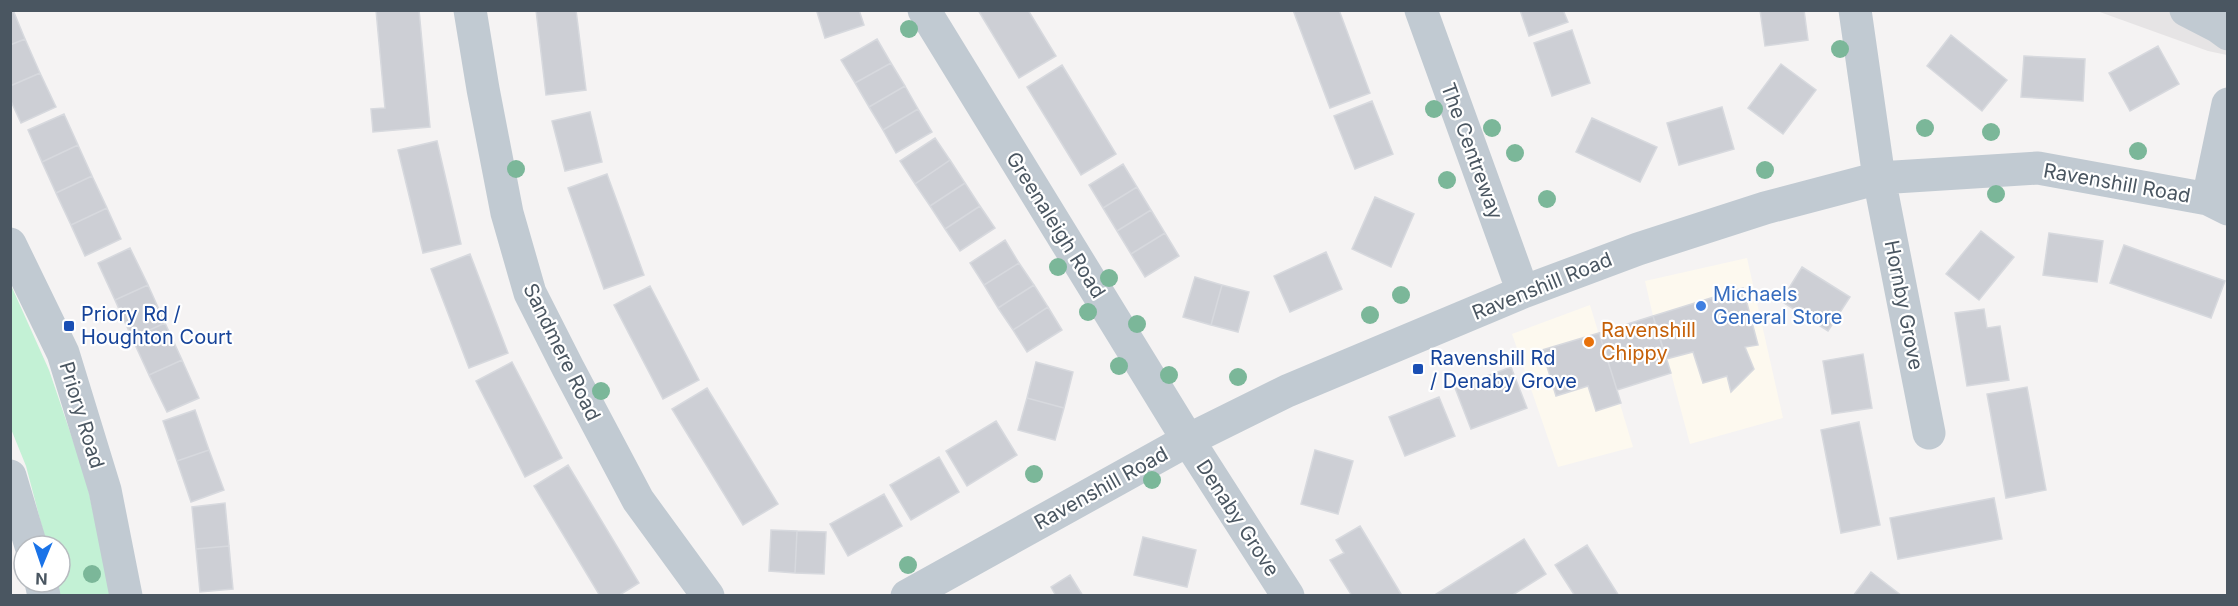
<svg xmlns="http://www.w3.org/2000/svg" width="2238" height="606" font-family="Inter,sans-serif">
  <rect width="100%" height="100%" fill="#f5f3f3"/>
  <path fill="#fdf9ef" d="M1747,258L1783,418L1690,444L1671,373L1653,316L1645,281Z
    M1590,305L1633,447L1558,467L1512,334Z"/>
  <path fill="#e6e4e5" d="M2097,11H2227V55L2208,51Z"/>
  <path fill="#c3f1d5" d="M10,283L49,370L86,479L111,595H55L54,582H60V546H47L26,466L11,429Z"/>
  <path fill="#cdcfd5" stroke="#d7d9de" stroke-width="1.5" d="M10,10H13L25,39L10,45Z
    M376,10H419L430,127L373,132L371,109L385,108Z
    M536,10H576L586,90L546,95Z
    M821,10H859L864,25L825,38L817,12Z
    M978,10H1028L1056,56L1019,78Z
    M1293,10H1339L1370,93L1330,108Z
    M1520,10H1563L1568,22L1529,36Z
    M1760,10H1804L1808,40L1765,46Z
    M1572,30L1590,83L1552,96L1534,43Z
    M1951,35L2007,80L1982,111L1927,66Z
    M25,39L40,73L10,86V45Z
    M877,39L891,63L855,83L841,60Z
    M2158,46L2179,84L2130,111L2109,73Z
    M2024,56L2085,59L2083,101L2021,97Z
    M891,63L905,86L869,107L855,83Z
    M1781,64L1816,90L1783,134L1748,108Z
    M1062,65L1116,154L1081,175L1027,87Z
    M40,73L56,107L21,123L10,99V86Z
    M905,86L918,109L883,130L869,107Z
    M1372,101L1393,154L1355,169L1334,116Z
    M1722,107L1734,149L1679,165L1667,123Z
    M918,109L932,132L896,153L883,130Z
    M590,112L602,162L565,171L552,121Z
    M64,114L78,145L42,162L28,130Z
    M1592,118L1657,147L1640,182L1576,152Z
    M935,138L950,160L915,184L900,161Z
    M437,141L461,244L423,253L398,150Z
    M78,145L92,176L56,193L42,162Z
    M950,160L965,183L930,206L915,184Z
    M1123,164L1137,187L1103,208L1089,185Z
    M607,174L644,275L604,289L568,188Z
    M92,176L107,208L71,225L56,193Z
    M965,183L980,206L945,229L930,206Z
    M1137,187L1151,210L1117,231L1103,208Z
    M1375,197L1414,214L1391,267L1352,249Z
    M980,206L995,228L960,251L945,229Z
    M107,208L121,239L85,256L71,225Z
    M1151,210L1165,233L1131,254L1117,231Z
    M1981,231L2014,257L1979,300L1946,274Z
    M1165,233L1179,256L1145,277L1131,254Z
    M2049,233L2103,241L2097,282L2043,275Z
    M1005,240L1019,263L984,285L970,263Z
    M2124,245L2225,281L2211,318L2110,283Z
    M130,248L148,285L115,300L98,263Z
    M1326,252L1342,289L1290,312L1274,276Z
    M470,254L508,353L469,368L431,269Z
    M1019,263L1034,285L998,308L984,285Z
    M1802,267L1850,297L1828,331L1781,301Z
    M1195,277L1222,285L1211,325L1183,317Z
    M148,285L165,323L132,338L115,300Z
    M1034,285L1048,307L1013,330L998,308Z
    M1222,285L1249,292L1238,332L1211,325Z
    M650,286L699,380L663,399L614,305Z
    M1743,288L1758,345L1745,347L1754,369L1731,392L1727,376L1703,383L1693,352L1666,359L1653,316Z
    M1048,307L1062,330L1027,352L1013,330Z
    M1984,309L1987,328L2000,326L2009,380L1967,386L1955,313Z
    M1653,316L1671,373L1617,390L1599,333Z
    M165,323L182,360L149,375L132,338Z
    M1599,333L1621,403L1596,411L1588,386L1556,396L1542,350Z
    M1863,354L1872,408L1832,414L1823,361Z
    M182,360L199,398L167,412L149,375Z
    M512,362L562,458L525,477L476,381Z
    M1036,362L1073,372L1064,408L1027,398Z
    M1511,367L1527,408L1471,429L1455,388Z
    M2027,387L2046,490L2006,498L1987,394Z
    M707,388L778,504L743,525L672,409Z
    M1439,397L1455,436L1405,456L1389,417Z
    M1027,398L1064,408L1055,440L1018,430Z
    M195,410L209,450L177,461L163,421Z
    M996,421L1017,455L967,486L946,451Z
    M1859,422L1880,525L1841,533L1821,430Z
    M209,450L224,490L191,502L177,461Z
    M1315,450L1353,461L1338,514L1301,504Z
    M939,457L959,492L911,520L890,485Z
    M568,465L639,583L618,596H600L534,486Z
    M884,494L902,526L848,556L830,524Z
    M1994,498L2002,539L1898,559L1890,518Z
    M225,503L229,546L196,549L192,507Z
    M1360,526L1401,594L1399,596H1352L1330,560L1344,553L1336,540Z
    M771,530L797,531L795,573L769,571Z
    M797,531L826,532L824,574L795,573Z
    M1143,537L1196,550L1187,587L1134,575Z
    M1524,539L1546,574L1511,596H1433Z
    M1587,545L1619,596H1575L1555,565Z
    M229,546L233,589L200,592L196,549Z
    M1871,572L1902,596H1853Z
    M1070,575L1083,596H1056L1051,587Z"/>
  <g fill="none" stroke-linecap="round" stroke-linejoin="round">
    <path stroke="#c1cad2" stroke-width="33" d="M470,10L483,89L507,213L530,293L568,368L638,500L708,596
      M924,10L1188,440L1288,596
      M1421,10L1523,292
      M1855,10L1879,178L1929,433
      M2186,10L2217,26L2228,34
      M2208,199L2228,104
      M10,244L63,353L105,490L126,596
      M10,476L31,546
      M41,582L44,596
      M907,596L1188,440L1287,391L1523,292L1638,249L1765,208L1879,178L2038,168L2208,199L2228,209"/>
  </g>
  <g fill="#7bb799">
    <circle cx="909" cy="29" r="9"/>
    <circle cx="1840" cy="49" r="9"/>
    <circle cx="1434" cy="109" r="9"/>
    <circle cx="1492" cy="128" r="9"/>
    <circle cx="1925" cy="128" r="9"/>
    <circle cx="1991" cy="132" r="9"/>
    <circle cx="2138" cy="151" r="9"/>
    <circle cx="1515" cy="153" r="9"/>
    <circle cx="516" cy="169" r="9"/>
    <circle cx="1765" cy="170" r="9"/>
    <circle cx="1447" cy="180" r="9"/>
    <circle cx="1996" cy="194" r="9"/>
    <circle cx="1547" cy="199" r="9"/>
    <circle cx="1058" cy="267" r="9"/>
    <circle cx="1109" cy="278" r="9"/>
    <circle cx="1401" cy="295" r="9"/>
    <circle cx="1088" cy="312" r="9"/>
    <circle cx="1370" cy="315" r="9"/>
    <circle cx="1137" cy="324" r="9"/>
    <circle cx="1119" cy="366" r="9"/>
    <circle cx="1169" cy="375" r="9"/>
    <circle cx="1238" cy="377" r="9"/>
    <circle cx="601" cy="391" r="9"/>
    <circle cx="1034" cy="474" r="9"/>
    <circle cx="1152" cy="480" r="9"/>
    <circle cx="908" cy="565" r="9"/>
    <circle cx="92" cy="574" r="9"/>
  </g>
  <circle fill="#3f7fe0" stroke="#fff" stroke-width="2" cx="1701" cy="306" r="6"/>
  <g fill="#1a4fb4" stroke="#fff" stroke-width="2">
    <rect x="63" y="320" width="12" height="12" rx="3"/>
    <rect x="1412" y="363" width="12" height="12" rx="3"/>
  </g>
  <circle fill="#e8710a" stroke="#fff" stroke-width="2" cx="1589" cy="342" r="6"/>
  <g text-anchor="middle" stroke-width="4.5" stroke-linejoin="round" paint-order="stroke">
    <g font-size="20" fill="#4a5661" stroke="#fff">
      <text transform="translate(1472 151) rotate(70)" y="7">The Centreway</text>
      <text transform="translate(2117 183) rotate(10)" y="7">Ravenshill Road</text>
      <text transform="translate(1056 225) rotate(58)" y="7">Greenaleigh Road</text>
      <text transform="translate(1542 286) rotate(-22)" y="7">Ravenshill Road</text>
      <text transform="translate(1904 305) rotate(79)" y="7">Hornby Grove</text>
      <text transform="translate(562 352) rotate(64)" y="7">Sandmere Road</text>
      <text transform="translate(82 415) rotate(73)" y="7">Priory Road</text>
      <text transform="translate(1101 488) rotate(-29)" y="7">Ravenshill Road</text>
      <text transform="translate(1238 518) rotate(57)" y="7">Denaby Grove</text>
    </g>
    <g font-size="20" fill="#366cbe" stroke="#fff" text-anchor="start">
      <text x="1713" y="301">Michaels<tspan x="1713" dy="23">General Store</tspan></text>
    </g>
    <g font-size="20" fill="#164399" stroke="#fff" text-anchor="start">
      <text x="81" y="321">Priory Rd /<tspan x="81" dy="23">Houghton Court</tspan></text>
      <text x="1430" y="365">Ravenshill Rd<tspan x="1430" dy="23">/ Denaby Grove</tspan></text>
    </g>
    <g font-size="20" fill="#c56008" stroke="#fff" text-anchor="start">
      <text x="1601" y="337">Ravenshill<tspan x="1601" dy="23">Chippy</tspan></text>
    </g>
  </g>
  <rect width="2238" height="606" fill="none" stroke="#4a5661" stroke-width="24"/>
  <g transform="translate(42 564) rotate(182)"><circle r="28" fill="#ffffff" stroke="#b7bbc0" stroke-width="1.5"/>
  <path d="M0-4.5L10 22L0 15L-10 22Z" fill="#1a73e8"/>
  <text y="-9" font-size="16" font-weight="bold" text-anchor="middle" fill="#4a5661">N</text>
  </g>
</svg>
